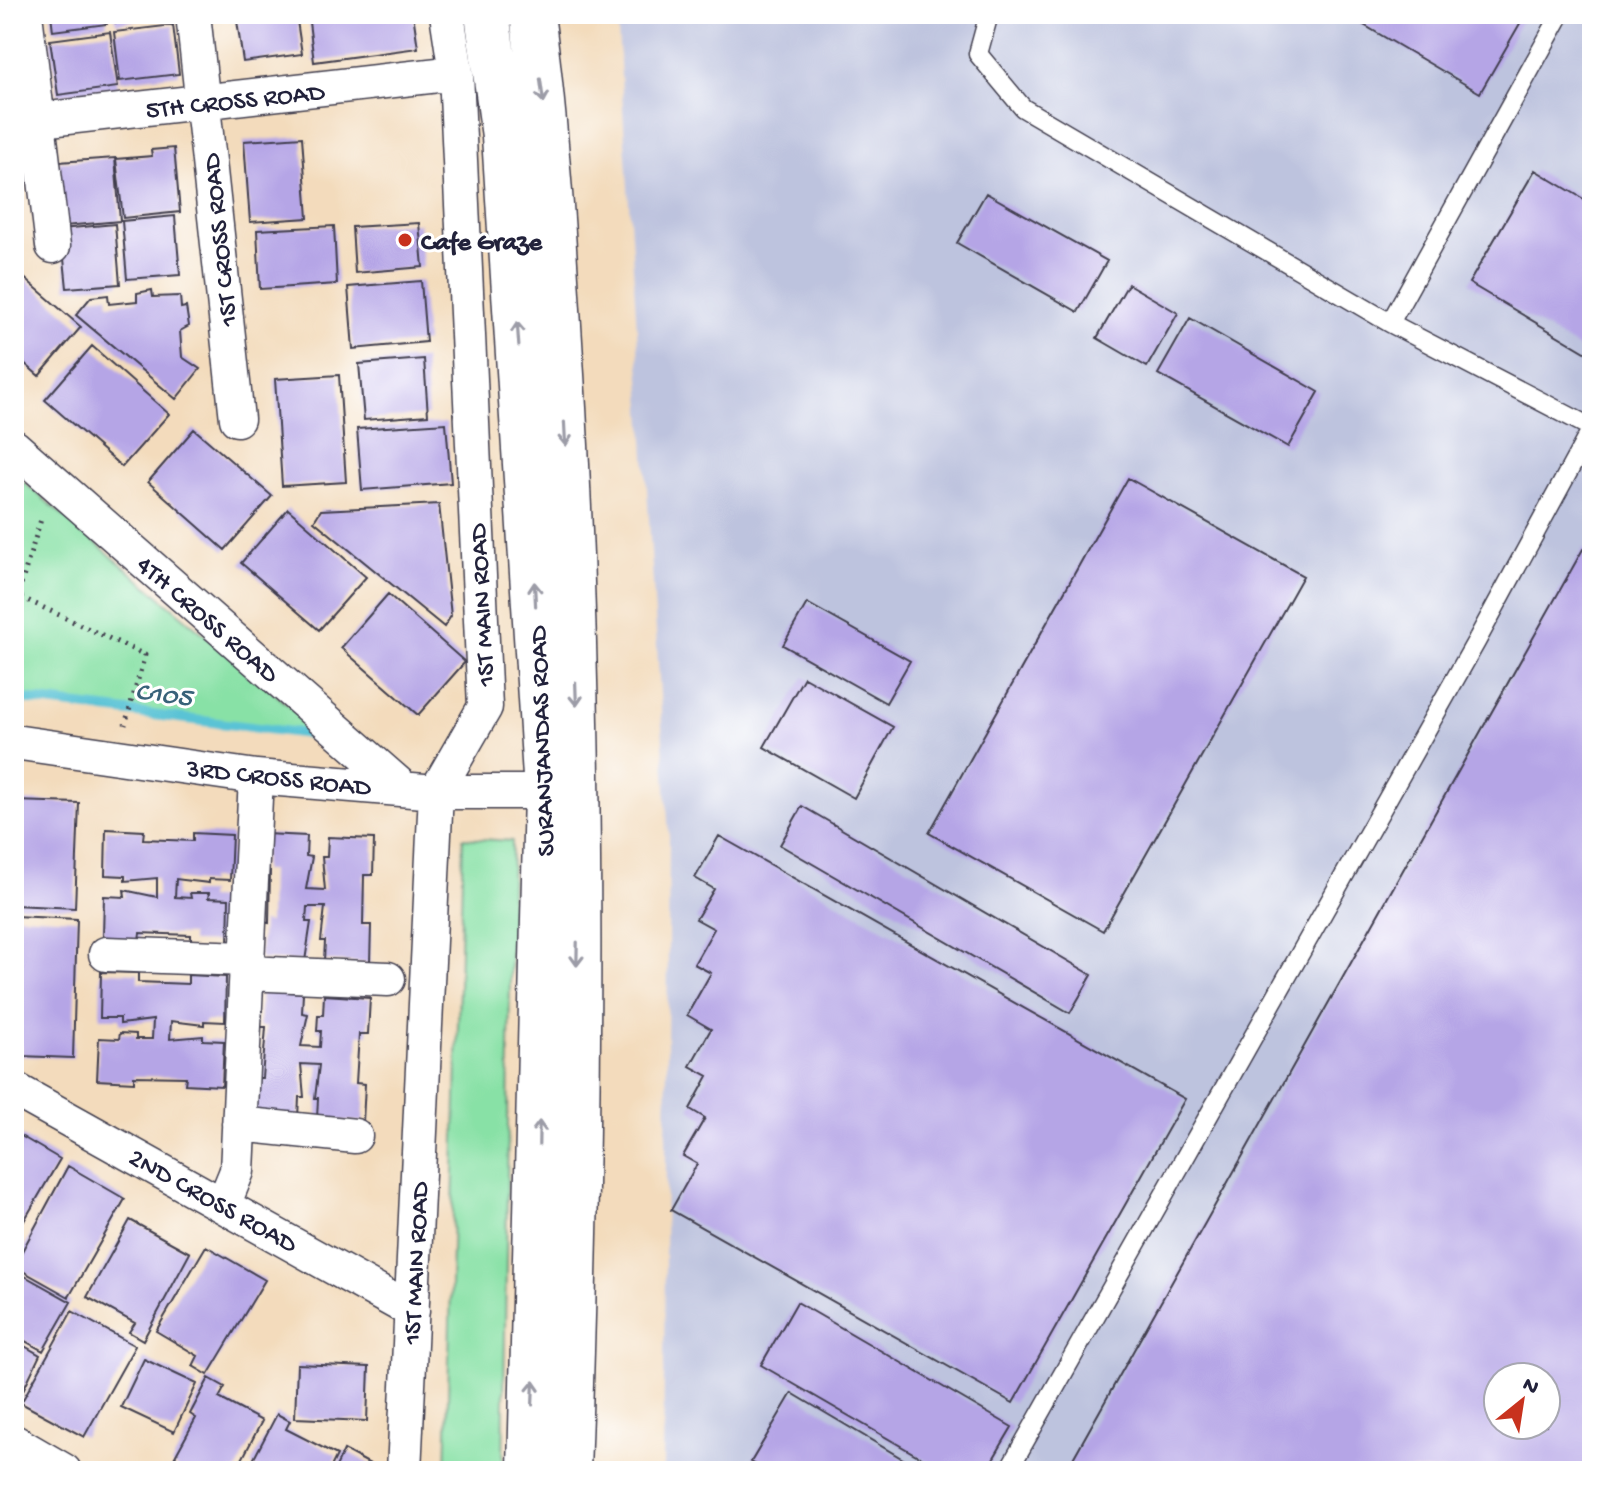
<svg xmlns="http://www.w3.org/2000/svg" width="1606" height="1485" font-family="'Gochi Hand',sans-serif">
  <rect width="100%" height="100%" fill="#fff"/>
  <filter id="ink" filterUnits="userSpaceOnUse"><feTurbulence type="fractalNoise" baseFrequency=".0125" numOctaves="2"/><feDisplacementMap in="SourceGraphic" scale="16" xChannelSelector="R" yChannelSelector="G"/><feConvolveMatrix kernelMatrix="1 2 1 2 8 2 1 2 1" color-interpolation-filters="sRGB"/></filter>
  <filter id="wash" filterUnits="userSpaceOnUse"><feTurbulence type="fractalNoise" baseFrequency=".006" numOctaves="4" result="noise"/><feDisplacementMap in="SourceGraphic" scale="32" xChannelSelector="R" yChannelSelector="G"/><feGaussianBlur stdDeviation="1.8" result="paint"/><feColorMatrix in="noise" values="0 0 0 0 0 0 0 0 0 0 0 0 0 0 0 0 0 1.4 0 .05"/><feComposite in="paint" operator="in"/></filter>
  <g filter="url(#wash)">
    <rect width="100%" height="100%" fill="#f3dbbc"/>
    <path fill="#bdc3de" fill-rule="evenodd" d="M617,14H1592V1471H663L669,837ZM1498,1377H1546V1425H1498Z"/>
    <path fill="#88e1a6" stroke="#558270" stroke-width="2" d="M14,474L319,731L126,715L14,701Z
      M463,838L512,841L503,1471H446Z"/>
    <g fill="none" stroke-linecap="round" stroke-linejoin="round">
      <path stroke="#5ac3d5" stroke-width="10" d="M14,698L308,734"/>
    </g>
    <g id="blocks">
      <path fill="#b5a5e6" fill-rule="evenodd" d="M51,14H106L107,24L53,31Z
        M115,14H175V16L116,23Z
        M236,14H296L302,54L243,62Z
        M308,14H413L418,48L314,62Z
        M1345,14H1511L1522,20L1480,93Z
        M173,25L179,74L120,81L114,32Z
        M110,32L118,87L58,95L50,40Z
        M302,137L308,218L250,222L244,141Z
        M174,148L180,212L123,218L116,159L152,156L151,150Z
        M115,158L120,221L64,226L59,162Z
        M1535,170L1592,204V356L1469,283Z
        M986,193L1107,261L1078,312L957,243Z
        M175,216L180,275L127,279L122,221Z
        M419,223L423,267L355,273L352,227Z
        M115,224L120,284L67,288L61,229Z
        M334,226L337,284L260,289L257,230Z
        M14,269L81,327L39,376L14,354Z
        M421,281L426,342L353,349L348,287Z
        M1128,284L1178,313L1147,367L1097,338Z
        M152,290L153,297L180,296L181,308L186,307L189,326L180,331L182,357L200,369L176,399L76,315L91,297L108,295L109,304L137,301V293Z
        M1190,318L1319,392L1288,447L1158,374Z
        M92,346L169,414L122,467L45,400Z
        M424,359L428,415L364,420L359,364Z
        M339,375L346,482L282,486L275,379Z
        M446,423L451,483L362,490L357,429Z
        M194,429L272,496L225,550L148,482Z
        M1128,478L1303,576L1103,931L929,833Z
        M439,504L451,616L444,627L314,521L321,510Z
        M288,509L366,577L319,630L241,563Z
        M1583,549L1592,554V1471H1066ZM1498,1377H1546V1425H1498Z
        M388,594L465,662L418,715L341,648Z
        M807,603L910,661L886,703L783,645Z
        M804,677L893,727L854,798L764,747Z
        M14,801L79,803L75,908L14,905Z
        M802,806L1092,975L1070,1013L780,845Z
        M106,829L144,831L143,839L193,841V833L232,835L230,880L209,879V883L176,879L175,897L191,898L190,893H209L208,898L229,899L228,943L191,942V935L140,933L139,940L103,938L104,896L125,897L124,890L157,897V878L125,881V876L105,875Z
        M265,834L307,836L306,856L312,857L306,889L325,890L322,857H327L328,837L374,839L373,875H364L363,925H371L370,963L324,961L325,941H321L325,907H307L306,922H311L305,961L260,959L262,922L269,923L270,871H263Z
        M719,836L1185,1099L1013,1403L671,1210L697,1164L683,1156L705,1118L690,1109L708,1076L690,1066L711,1029L687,1015L711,973L694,964L714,929L696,919L714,889L695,878Z
        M14,916L77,919L73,1058L21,1056V1042L14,1041Z
        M101,972L138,973V982L188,984V975L226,977L225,1022L204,1021V1025L171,1021L170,1039L203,1036V1040L224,1041L222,1086L185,1084L186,1077L134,1076V1082L97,1080L99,1038L119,1039L120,1033L136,1034V1039H152L153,1020L120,1024V1018H100Z
        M261,990L303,993L302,1013L308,1014L301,1046L320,1047L321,1031H317L318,1015H323L324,995L370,998L368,1034H359L356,1083L365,1084L363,1122L317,1119L318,1098H315L319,1065L301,1064L304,1097H299L298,1118L254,1115L255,1078H262L266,1027H259Z
        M14,1132L60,1159L14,1238Z
        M68,1166L125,1199L69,1297L14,1266Z
        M130,1220L190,1253L143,1340L129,1332L135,1323L87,1297Z
        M206,1246L265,1280L208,1375L193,1366L198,1356L156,1331Z
        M14,1270L71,1302L43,1351L14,1335Z
        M797,1302L1012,1427L986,1471H944L761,1365Z
        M72,1311L135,1346L84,1437L21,1403Z
        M14,1340L40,1355L14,1409Z
        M144,1359L197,1384L174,1432L121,1407Z
        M297,1364L369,1367L367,1421L295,1418Z
        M209,1378L225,1387L219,1398L262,1421L236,1471H183L171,1464L196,1418L190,1414Z
        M792,1393L923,1471H767L751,1462Z
        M277,1414L290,1421L286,1429L337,1455L329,1471H261L251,1464Z
        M344,1450L383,1471H334Z"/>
    </g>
  </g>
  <g filter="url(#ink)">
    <use href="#blocks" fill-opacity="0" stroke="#413e4e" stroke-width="2"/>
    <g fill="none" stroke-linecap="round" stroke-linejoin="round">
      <defs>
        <path id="service" d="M989,14L978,54L1023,108L1390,323L1561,14
          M1390,323L1592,428
          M1008,1471L1476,642L1592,428"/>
        <path id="minor" d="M25,14L53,246
          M193,14L237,419
          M14,123L456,73
          M14,447L404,789
          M14,742L256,777L436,792H546
          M106,954L246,959
          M246,973L388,979
          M14,1089L412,1311
          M239,1124L355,1136
          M224,1203L237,1171L256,777
          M14,1442L64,1471
          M404,1471L436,792L485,707L456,73L447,14"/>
        <path id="primary" d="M487,14L504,136L546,792L530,1471
          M532,14C549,145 556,276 564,408C584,762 581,1117 568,1471"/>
      </defs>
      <use href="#service" stroke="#413e4e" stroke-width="21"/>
      <use href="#minor" stroke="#413e4e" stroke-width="37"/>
      <use href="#primary" stroke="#413e4e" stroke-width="47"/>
      <path stroke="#413e4e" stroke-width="5" stroke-dasharray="2 6" stroke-linecap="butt" d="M14,594L145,655L125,725
        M14,607L42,516"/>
      <use href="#service" stroke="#fff" stroke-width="18"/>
      <use href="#minor" stroke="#fff" stroke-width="34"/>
      <use href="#primary" stroke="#fff" stroke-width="44"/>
    </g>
    <defs><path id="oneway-shaft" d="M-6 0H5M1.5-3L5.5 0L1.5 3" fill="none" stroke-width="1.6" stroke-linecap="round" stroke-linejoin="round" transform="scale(2)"/></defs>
    <g stroke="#9c9ca7">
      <use href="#oneway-shaft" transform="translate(542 91) rotate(82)"/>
      <use href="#oneway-shaft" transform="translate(518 334) rotate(-94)"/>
      <use href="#oneway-shaft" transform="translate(565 434) rotate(87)"/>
      <use href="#oneway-shaft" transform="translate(535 594) rotate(-93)"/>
      <use href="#oneway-shaft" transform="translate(576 694) rotate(88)"/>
      <use href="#oneway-shaft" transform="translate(577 954) rotate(91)"/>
      <use href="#oneway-shaft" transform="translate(539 1133) rotate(-89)"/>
      <use href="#oneway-shaft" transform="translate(533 1393) rotate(-88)"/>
    </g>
  </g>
  <circle fill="#c8321e" stroke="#fff" stroke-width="3" cx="405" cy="240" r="8"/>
  <g text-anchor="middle" stroke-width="6" stroke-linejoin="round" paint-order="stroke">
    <g font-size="26" fill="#22223b" stroke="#fff">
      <text transform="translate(235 99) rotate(-6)" y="9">5TH CROSS ROAD</text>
      <text transform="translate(218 240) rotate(-96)" y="9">1ST CROSS ROAD</text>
      <text transform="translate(480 605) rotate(-93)" y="9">1ST MAIN ROAD</text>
      <text transform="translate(209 618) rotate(41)" y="9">4TH CROSS ROAD</text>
      <text transform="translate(540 741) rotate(-92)" y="9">SURANJANDAS ROAD</text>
      <text transform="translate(279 776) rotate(6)" y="9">3RD CROSS ROAD</text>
      <text transform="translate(214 1199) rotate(29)" y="9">2ND CROSS ROAD</text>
      <text transform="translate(414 1263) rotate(-87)" y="9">1ST MAIN ROAD</text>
    </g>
    <g font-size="26" font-weight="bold" fill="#22223b" stroke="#fff" text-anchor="start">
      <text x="421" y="249">Cafe Graze</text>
    </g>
    <g font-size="28" font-style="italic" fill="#386279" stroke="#fff">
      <text transform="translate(164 692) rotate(7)" y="10">C105</text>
    </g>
  </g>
  <rect width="1606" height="1485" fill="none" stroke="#fff" stroke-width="48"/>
  <g transform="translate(1522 1401) rotate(30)"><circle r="38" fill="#ffffff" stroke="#a7a7b1" stroke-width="2"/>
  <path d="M0-6L14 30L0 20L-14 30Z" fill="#c8321e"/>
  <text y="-12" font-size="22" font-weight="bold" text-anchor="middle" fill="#22223b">N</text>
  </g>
</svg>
